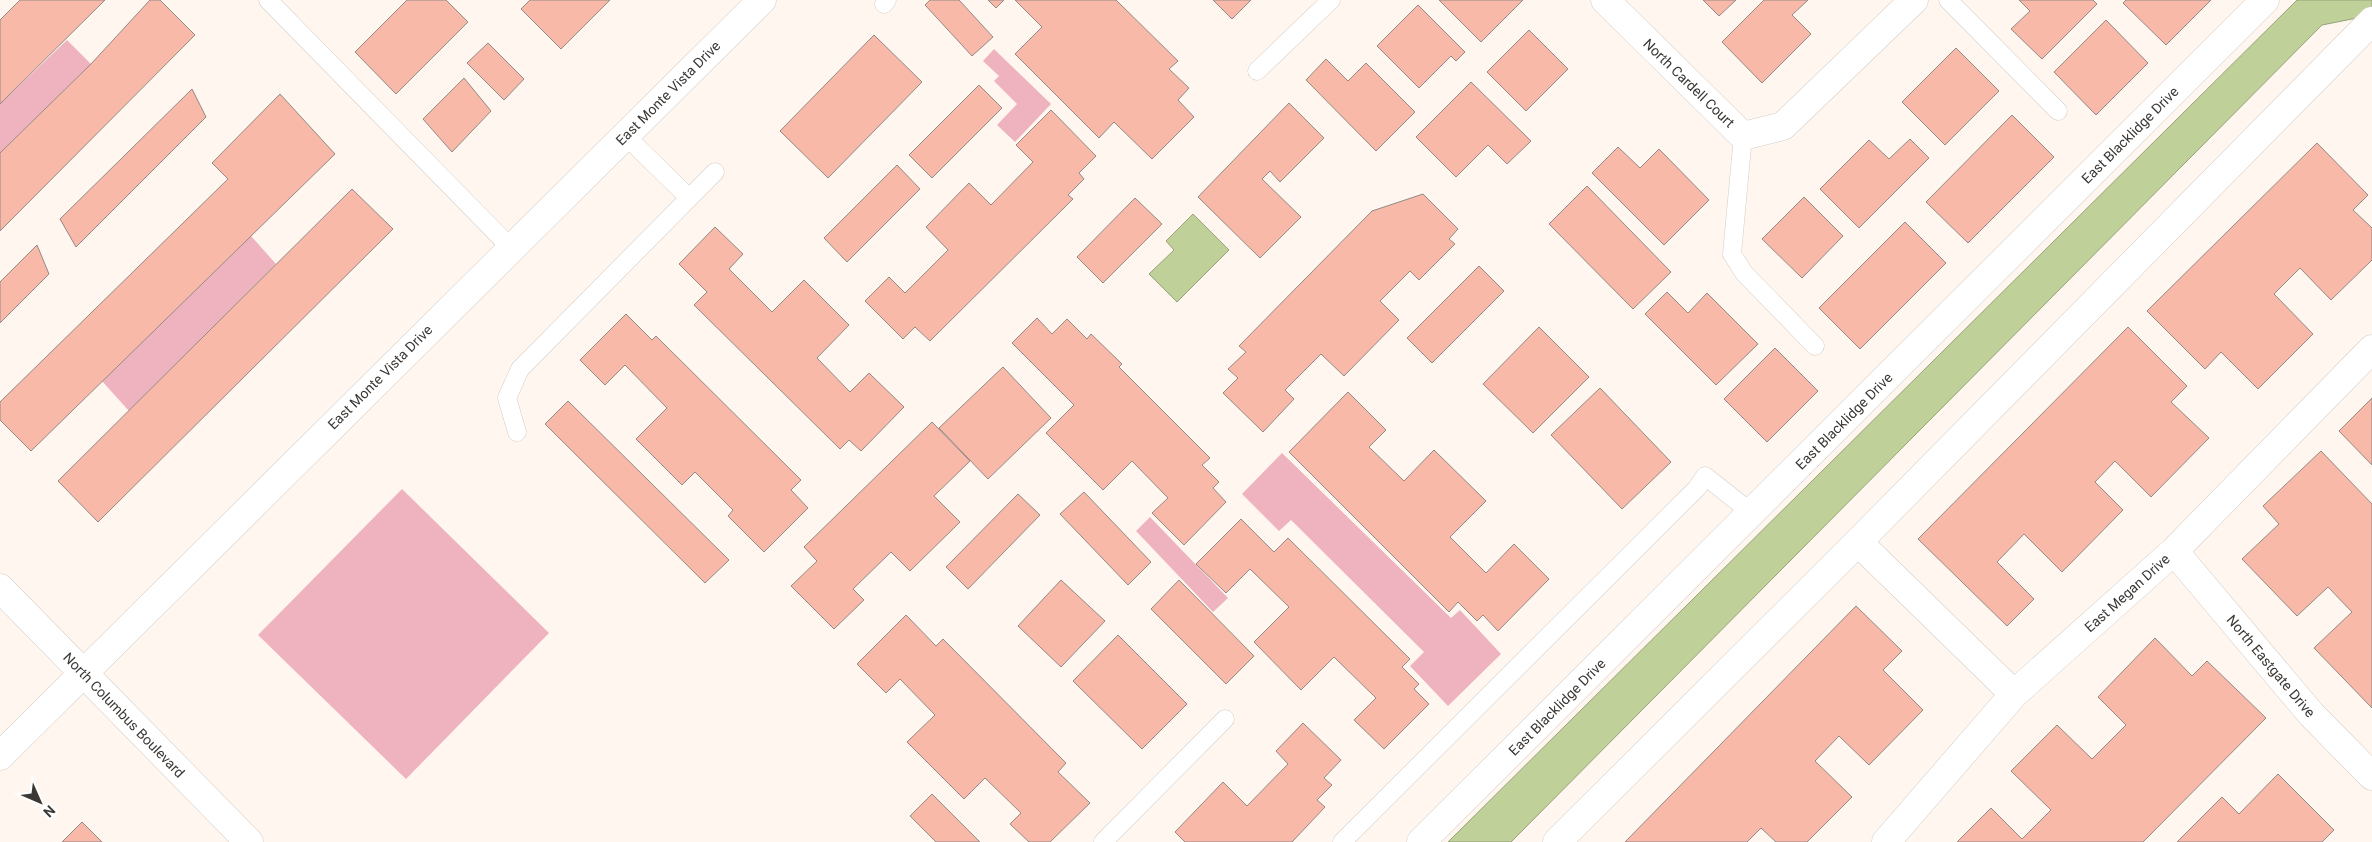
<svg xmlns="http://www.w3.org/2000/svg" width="2372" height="842" font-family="Roboto,sans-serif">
  <rect width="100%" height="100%" fill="#fef6ef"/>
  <path fill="#efb3bf" d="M67,40L91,64L0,153V104Z
    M994,49L1051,104L1015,142L997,125L1017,104L994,81L999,76L983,61Z
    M251,236L276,264L129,411L102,381Z
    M1282,453L1451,618L1460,610L1501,654L1448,706L1410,666L1424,652L1291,520L1279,531L1242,494Z
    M402,489L549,633L406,779L258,635Z
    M1150,517L1228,598L1213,612L1136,531Z"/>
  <path fill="#bfd098" stroke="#97a27a" d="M2297,0H2372V15L2322,25L1511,842H1448Z
    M1193,214L1229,250L1177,302L1149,274L1174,250L1166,241Z"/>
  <path fill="#f8b9a9" stroke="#938986" d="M20,0H105L0,104V20Z
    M150,0H160L195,35L0,231V153L91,64Z
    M407,0H446L468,22L396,94L355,52Z
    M530,0H610L561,49L521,9Z
    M930,0H959L993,37L972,56L925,5Z
    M988,0H1004L996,8Z
    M1015,0H1116L1178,61L1169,69L1189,88L1178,100L1194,117L1152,159L1114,122L1099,138L1015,54L1042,27Z
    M1213,0H1251L1232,19Z
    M1439,0H1523L1481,42Z
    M1703,0H1736L1719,16Z
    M1764,0H1808L1792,15L1811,34L1762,83L1722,42Z
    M2019,0H2093L2097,4L2042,59L2011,29L2030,11Z
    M2126,0H2211L2166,45L2123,3Z
    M1418,5L1465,52L1456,61L1451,56L1419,88L1377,46Z
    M2106,20L2148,63L2096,115L2054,72Z
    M1529,30L1568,69L1526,111L1487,72Z
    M874,35L922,82L828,178L780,131Z
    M488,43L524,79L504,100L467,63Z
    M1956,48L1999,91L1945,145L1902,102Z
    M1326,59L1348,81L1366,63L1415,112L1376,151L1306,80Z
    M464,78L491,111L452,152L423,119Z
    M1471,82L1531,141L1507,164L1488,145L1456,177L1416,137Z
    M979,85L1002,108L932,178L909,155Z
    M192,89L206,117L76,247L60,219Z
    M280,94L335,154L31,451L0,420V402L228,179L212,163Z
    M1289,103L1324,138L1280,182L1270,171L1262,179L1301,217L1260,258L1198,197Z
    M1051,110L1096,156L1079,173L1084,179L1068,195L1073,199L930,341L915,327L903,339L865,301L889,277L905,293L948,250L926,227L969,183L991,205L1033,162L1016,145Z
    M2012,115L2054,157L1968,243L1926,202Z
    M1910,139L1929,158L1859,228L1820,189L1869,140L1889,159Z
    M2317,143L2368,195L2353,210L2372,228V260L2331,300L2300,268L2274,294L2313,334L2258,389L2221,352L2205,369L2147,311Z
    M1618,147L1640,168L1659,149L1709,200L1664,245L1592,173Z
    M897,165L920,189L847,262L824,238Z
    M1587,186L1671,272L1633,309L1549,224Z
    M352,189L393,229L98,522L58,481Z
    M1423,194L1458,229L1449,239L1455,244L1419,280L1410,271L1380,301L1399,320L1344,376L1321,354L1285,390L1294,399L1263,432L1223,393L1238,378L1228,369L1246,352L1239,346L1372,211Z
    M1804,197L1843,236L1802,278L1762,239Z
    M1135,198L1162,224L1103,283L1077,257Z
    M1905,222L1946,263L1860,349L1819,308Z
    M715,227L743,254L729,269L772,312L804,280L849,325L817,358L850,392L869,373L904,407L861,451L849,440L840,449L694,305L707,292L679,264Z
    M37,245L49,274L0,323V282Z
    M1479,266L1504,291L1432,363L1407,338Z
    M1667,292L1688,313L1707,293L1758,344L1716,385L1645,314Z
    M626,314L652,340L656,336L801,480L791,490L808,508L764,552L728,516L733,510L695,472L682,485L636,439L667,408L625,365L605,385L580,360Z
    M1037,318L1052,334L1067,319L1087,339L1091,334L1122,364L1119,367L1210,458L1202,465L1219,482L1213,488L1226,502L1184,545L1152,513L1168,498L1132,461L1103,490L1046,433L1074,405L1012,343Z
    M1539,327L1589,377L1533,433L1483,384Z
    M2128,327L2187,386L2171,402L2209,438L2151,497L2115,461L2095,482L2123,510L2062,572L2024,534L1997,562L2034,599L2007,626L1918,539Z
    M1775,348L1818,391L1767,442L1724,399Z
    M1003,367L1051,418L988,479L939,428Z
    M1600,388L1671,462L1622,509L1551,435Z
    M1348,392L1386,430L1369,447L1404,481L1434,450L1486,501L1450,537L1486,573L1514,544L1549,579L1498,631L1483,615L1477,621L1458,602L1449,612L1289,452Z
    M2372,398V465L2339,431Z
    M568,401L729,560L705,583L545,424Z
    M932,422L970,461L934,496L960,522L910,571L891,552L853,589L864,600L834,629L791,586L817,561L804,547Z
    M2321,451L2372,504V708L2314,648L2352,612L2328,587L2297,616L2242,559L2279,524L2263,506Z
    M1084,492L1151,562L1128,585L1060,514Z
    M1018,494L1040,515L968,589L946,567Z
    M1241,519L1274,552L1288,538L1410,659L1402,667L1419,684L1414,689L1429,704L1384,749L1354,720L1376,698L1334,657L1301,690L1254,642L1289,607L1250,569L1226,593L1196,564Z
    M1061,580L1105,621L1061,667L1018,626Z
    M1179,580L1254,656L1226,684L1151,609Z
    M1856,606L1902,651L1883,670L1923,710L1869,765L1839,736L1815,761L1852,797L1807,842H1776L1761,828L1747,842H1625Z
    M906,615L936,646L943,639L1066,763L1058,772L1090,803L1050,842H1029L1010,824L1021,813L985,778L964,799L907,742L935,715L900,679L886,693L857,664Z
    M1118,635L1187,704L1142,749L1073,681Z
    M2155,638L2192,676L2207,661L2266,718L2143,842H1957L1991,808L2022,839L2051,810L2011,771L2057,725L2092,759L2126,725L2098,697Z
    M1303,723L1341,760L1324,778L1332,785L1317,800L1325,807L1292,842H1185L1175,832L1223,782L1247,806L1288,764L1276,751Z
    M2278,774L2334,830L2322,842H2177L2222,797L2239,814Z
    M932,794L980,842H936L910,816Z
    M82,822L102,842H62Z"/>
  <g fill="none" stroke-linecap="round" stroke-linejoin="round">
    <defs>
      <path id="service" d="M268,0L511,248
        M1948,0L2058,111
        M884,4L887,0
        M1257,71L1331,0
        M625,135L689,198
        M1743,136L1732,254L1744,273L1815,346
        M517,432L507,398L520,369L715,172
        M1103,842L1225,719
        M1342,842L1697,488L1705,476L1752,513"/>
      <path id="minor" d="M1605,0L1743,136L1783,126L1914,0
        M1858,542L2014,694
        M2174,551L2311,714L2372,776
        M0,756L762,0
        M1421,842L2265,0
        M1557,842L1858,542L2372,21
        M1886,842L2014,694L2174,551L2372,349"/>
      <path id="tertiary" d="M0,588L249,842"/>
    </defs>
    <use href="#service" stroke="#d5cdc7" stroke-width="19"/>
    <use href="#minor" stroke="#d5cdc7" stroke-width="29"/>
    <use href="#tertiary" stroke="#d5cdc7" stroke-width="29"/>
    <use href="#service" stroke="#fff" stroke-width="18"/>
    <use href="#minor" stroke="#fff" stroke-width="28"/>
    <use href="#tertiary" stroke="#fff" stroke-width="28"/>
  </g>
  <g text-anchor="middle" stroke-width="4.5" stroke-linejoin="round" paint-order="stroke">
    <g font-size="14" fill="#3a3734" stroke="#fff">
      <text transform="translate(1689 83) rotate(44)" y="5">North Cardell Court</text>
      <text transform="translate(668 93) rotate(-45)" y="5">East Monte Vista Drive</text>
      <text transform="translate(2130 135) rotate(-45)" y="5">East Blacklidge Drive</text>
      <text transform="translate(380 377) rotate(-45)" y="5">East Monte Vista Drive</text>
      <text transform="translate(1844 421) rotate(-45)" y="5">East Blacklidge Drive</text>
      <text transform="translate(2127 593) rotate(-42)" y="5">East Megan Drive</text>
      <text transform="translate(2271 666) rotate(50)" y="5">North Eastgate Drive</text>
      <text transform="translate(1557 707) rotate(-45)" y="5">East Blacklidge Drive</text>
      <text transform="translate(124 715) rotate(46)" y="5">North Columbus Boulevard</text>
    </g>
  </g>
  <g transform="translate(40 802) rotate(135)" stroke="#ffffff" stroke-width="4" paint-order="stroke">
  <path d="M0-4L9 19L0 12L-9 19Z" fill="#3a3734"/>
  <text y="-8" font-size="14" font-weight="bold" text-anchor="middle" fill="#3a3734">N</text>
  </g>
</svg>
